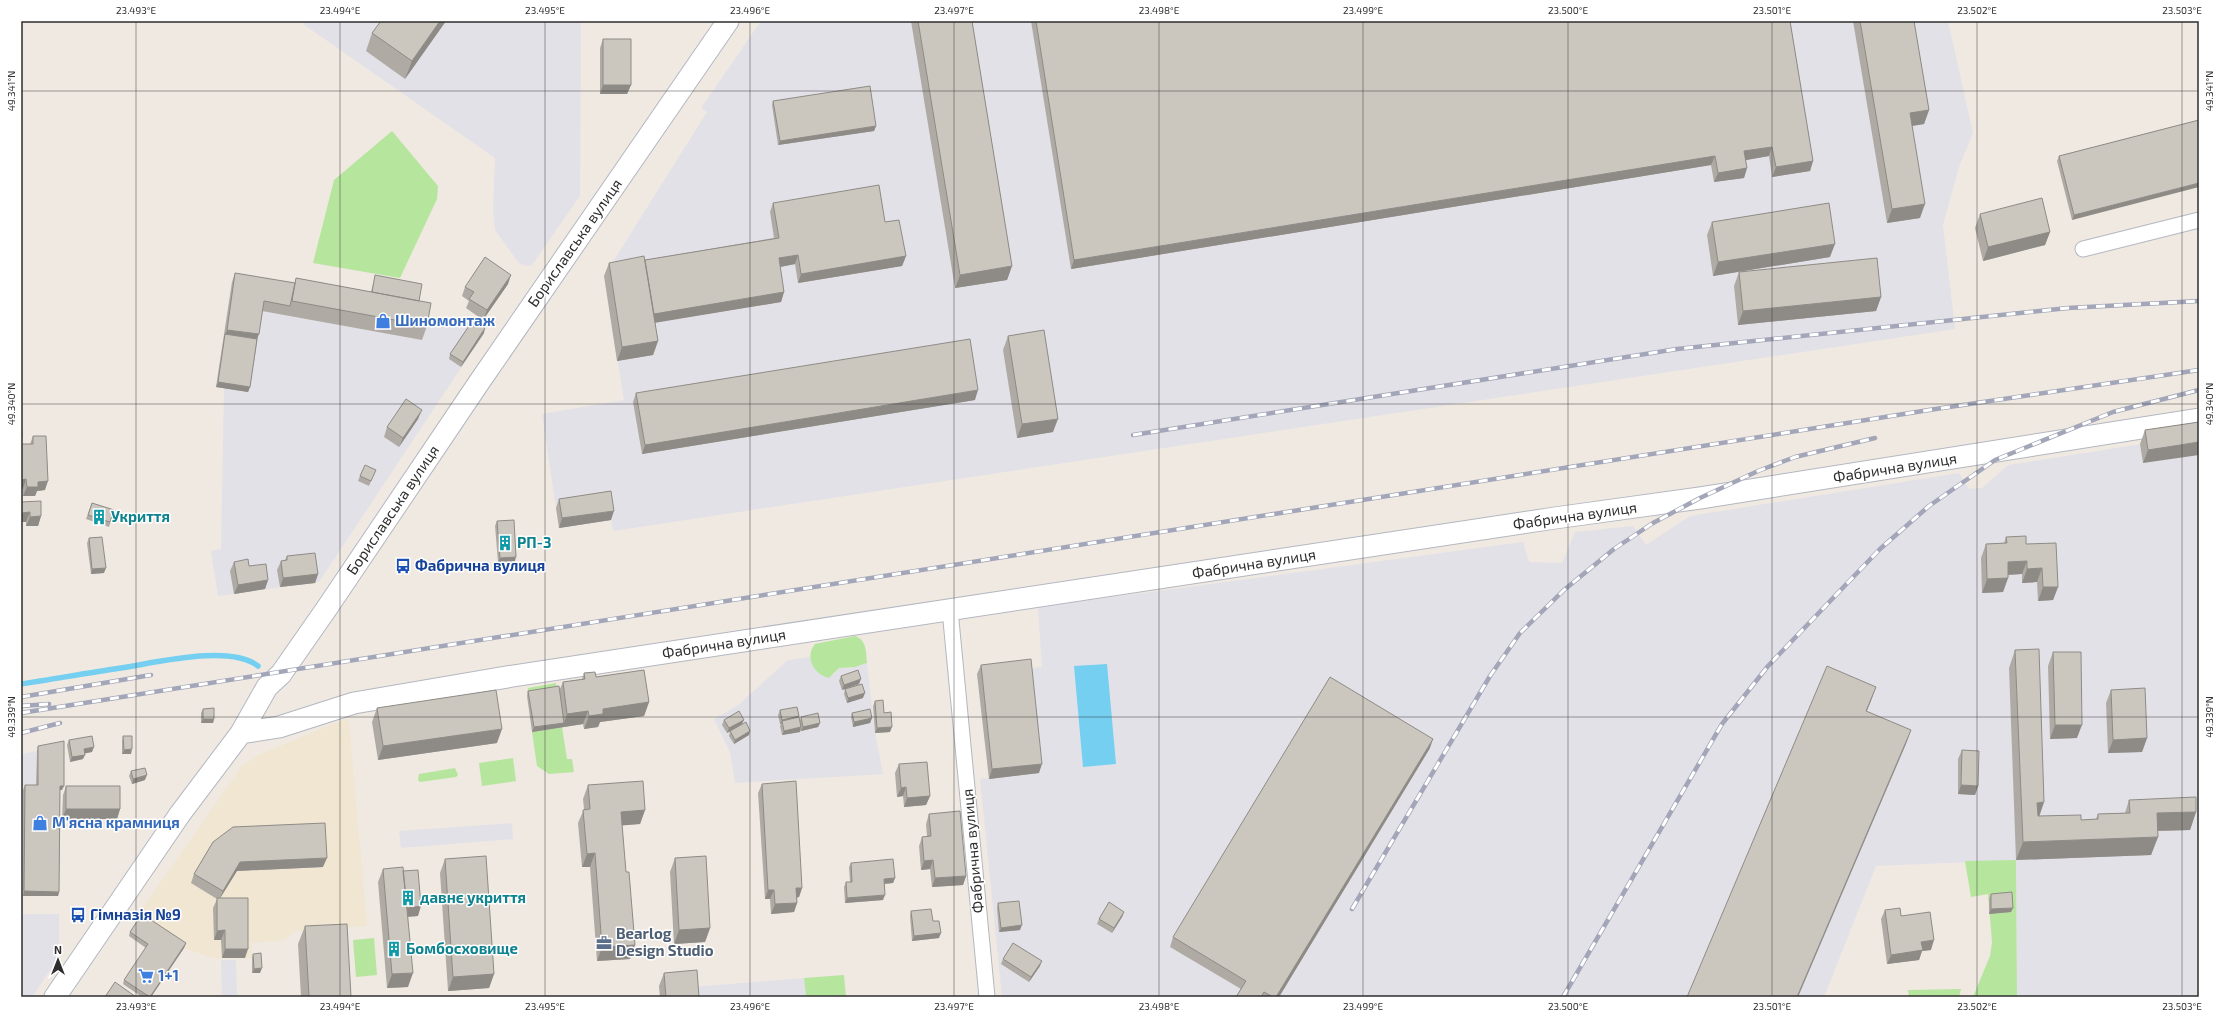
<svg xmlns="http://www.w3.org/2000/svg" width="2220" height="1018" font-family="'Exo 2',sans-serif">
  <rect width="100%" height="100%" fill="#efe9e1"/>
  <path fill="#e3e1e8" d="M305,21H581L580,196L532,265L525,266L518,262L495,230L493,210L495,158L303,24Z
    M761,21H1948L1973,133L1959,167L1943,225L1955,329L613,531L611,520L559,528L542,414L624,400L604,276L707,112L701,108Z
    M232,282L471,325L484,333L319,582L218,596L211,551L221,549L224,388L216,387Z
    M2199,435V997H2017L2016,860L1876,866L1824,997H1002L980,779L989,778L977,674L1042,667L1038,607L1523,542L1529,562L1562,563L1575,532L1633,526L1646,545L1690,516L1959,473L1969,489L1982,488L2008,465Z
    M810,657L813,667L833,675L839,668L855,667L867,663L875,733L883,774L735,783L730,752L714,719L737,706L788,660Z
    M37,751L36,790H23V914H59V957L32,997H21V754Z
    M512,823L513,839L401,848L399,831Z
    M221,960H236L237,997H222Z
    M804,978L806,997H660L659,986L692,984L693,987Z"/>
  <path fill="#f0e6d1" d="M345,719L349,722L367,926L295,931L285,940L251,943L252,958H212L184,948L137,916L242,766L256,756Z"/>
  <path fill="#b6e59e" d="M392,131L438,186L437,199L400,278L313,263L334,180Z
    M855,636C867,640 866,653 867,663L855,667L839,668L829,678C814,675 804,657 815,644Z
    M556,683L557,691L527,696L528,688Z
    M562,727L567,759H572L574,772L549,774L537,766L532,732Z
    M513,758L516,781L482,786L479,763Z
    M455,768L458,775L456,777L420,782L418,780L419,774Z
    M2016,860L2017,997H1973L1990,956L1992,942L1988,894L1971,897L1965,861Z
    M374,938L377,975L356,977L353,940Z
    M844,975L846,997H806L804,978Z
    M1961,989L1959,997H1909L1908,990Z"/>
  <path fill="#75cff0" d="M1107,664L1116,764L1083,767L1074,666Z"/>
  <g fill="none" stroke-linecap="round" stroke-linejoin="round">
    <path stroke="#75cff0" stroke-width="5.5" d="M21,684C54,679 87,673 121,668C155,663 229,644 258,666"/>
    <defs>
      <path id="street" d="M2083,249L2199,220
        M950,610L987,997"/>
      <path id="secondary" d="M241,733L279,727L354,703L513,676L1555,518L1700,498L2199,419
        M55,997L180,814L241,733L267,687L281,674L327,608L480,381L728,21"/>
    </defs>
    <use href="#street" stroke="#b4b7c1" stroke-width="17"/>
    <use href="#secondary" stroke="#b4b7c1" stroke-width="23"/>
    <use href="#street" stroke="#fff" stroke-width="15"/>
    <use href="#secondary" stroke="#fff" stroke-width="21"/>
    <defs>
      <path id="rail" d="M1133,435L1677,349L2068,308L2199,301
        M21,697L151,675
        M21,706L49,704
        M21,713L1929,410L2199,370
        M21,733L60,723
        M1352,909L1490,676L1520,633L1564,590L1614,549L1653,523L1700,498L1758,471L1795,457L1875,438
        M1563,997L1722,724L1768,666L1880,549L1929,506L1995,460L2113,412L2199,390"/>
    </defs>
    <use href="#rail" stroke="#a3a6b8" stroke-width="4.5"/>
    <use href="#rail" stroke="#fff" stroke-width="3" stroke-dasharray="9" stroke-linecap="butt"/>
  </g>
  <path fill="#afaba4" d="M446,21L405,79L366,51L372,33Z
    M911,21H972L1012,266L1007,280L955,288Z
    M1031,21H1790L1813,161L1810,171L1772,177L1769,156L1745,160L1747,168L1744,178L1714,182L1711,165L1071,269Z
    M1853,21H1914L1929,110L1924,124L1912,126L1920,218L1887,223Z
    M603,39L631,85L627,94H600V48Z
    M773,101L876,126L874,131L778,145L772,105Z
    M2199,120L2072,220L2057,161L2059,156Z
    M773,203L885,222L906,256L902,266L798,283L795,264L780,267L784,292L781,302L655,322L658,341L653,355L617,361L604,276L609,263L645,260L774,238L770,212Z
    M1980,214L2050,232L2045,245L1983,261L1975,228Z
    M1712,222L1830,257L1713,276L1707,235Z
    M1739,272L1881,297L1876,311L1738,325L1734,286Z
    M235,273L295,283L296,278L371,292L374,280L375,275L419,301L427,326L422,340L262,311L250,387L248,392L216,387L232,282Z
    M508,284L483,320L466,308L469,301L462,296L465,287Z
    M484,333L461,367L449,359L450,354Z
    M1008,336L1053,432L1017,438L1003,350Z
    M636,393L975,400L642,454L633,402Z
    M418,419L399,447L384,437L387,427Z
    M2199,422L2143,463L2140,444L2145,430Z
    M33,436L45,490L37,491L35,496H23V489L30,444Z
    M374,474L369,486L358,481L360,476Z
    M559,499L611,520L559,528L556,508Z
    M21,502L41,516L38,526H26V522Z
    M92,503L114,510L109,527L86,519Z
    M497,521L515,561L498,562L495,526Z
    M2006,537L2026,544L2058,587L2053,600L2038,601L2037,582L2022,583V574L2008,575V578L2003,592L1982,593L1981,558L1986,544L2004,543Z
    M89,538L104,573L91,574L87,543Z
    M287,556L318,574L315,583L280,587L277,570L281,561L285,560Z
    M234,562L249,566L268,580L265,589L234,594L230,571Z
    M2015,650L2044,802L2039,816L2081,820L2096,819L2098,814L2125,813L2129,800L2196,812L2190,830L2157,831L2158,837L2151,855L2016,860L2009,668Z
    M2053,652L2077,738L2050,739L2048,666Z
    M981,665L1039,773L989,779L977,674Z
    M584,673L596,677L649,702L644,716L600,722L598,727L584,729L583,724L532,732L527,696L528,691H559L563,682L582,679Z
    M841,676L859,684L842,690L839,681Z
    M845,689L863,698L847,703L844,694Z
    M2111,690L2147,738L2142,752L2108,753L2106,703Z
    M875,701L884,713L890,732L875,733L873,706Z
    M377,708L497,743L378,760L372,722Z
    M203,709L214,719L213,723H201V713Z
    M780,710L799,716L798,718L800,720L801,717L820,723L818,727L801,731V729L800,732L782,735L780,726L781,724H780L778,715Z
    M852,713L872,718L870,723L853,727L851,717Z
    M724,720L742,724L749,735L734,744L729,736L730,731L740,726L727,733L722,725Z
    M123,736L131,754H122V741Z
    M69,740L92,752L84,753L83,759L70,762L67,745Z
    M38,746L62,790H60L59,892L58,896H23V790L25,785H36L37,751Z
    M1430,748L1279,997H1236L1241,989L1170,947L1173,937Z
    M1962,750L1978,786L1975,795L1958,794V759Z
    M899,764L930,796L926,805L904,807L903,796L897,797L895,773Z
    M131,771L145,780L132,784L129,776Z
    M762,784L802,888L799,897L797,898V903L794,912L771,914L770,899H765L758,793Z
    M588,785L645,810L640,824L622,825L630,959L597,961L590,867H582L578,823L584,809L583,799Z
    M66,786L120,809L117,819H62L63,795Z
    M929,814L966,876L963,885L932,887L930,869L921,870L919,846L922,837L927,836L926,824Z
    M213,842L323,867L237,871L220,898L245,958H222L221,940H214L213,908L217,899L191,883L194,874Z
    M675,858L710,928L705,942L674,944L670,872Z
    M445,859L494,974L489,988L448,991L440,873Z
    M851,863L895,878L893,883L884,884L883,900L845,903L844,887L846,882H850L849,867Z
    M383,869L403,871L418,916L408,917V987L387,988L378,882Z
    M1991,894L2011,912L1989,914V898Z
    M998,903L1020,930L999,932L997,908Z
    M1885,910L1901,916L1931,950L1922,951L1919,960L1887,964L1881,919Z
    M911,911L933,921L939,938L912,941L910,916Z
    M1124,912L1122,917L1112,933L1097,924L1099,919Z
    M305,926L351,997H301L298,944Z
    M130,932L186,943L184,948L151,997H142L123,984L124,980L146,948L129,936Z
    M253,954L260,973H252V958Z
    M1003,959L1040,966L1029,982L1001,964Z
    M664,973L699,997H660L659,986Z"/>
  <path fill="#8e8b86" d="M440,21H446L405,79L412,61Z
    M603,85H631L627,94H600Z
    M1929,110L1924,124L1905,127L1910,113Z
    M876,126L874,131L778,145L780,141Z
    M1772,147L1769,156L1741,161L1744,151Z
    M1715,156L1711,165L1071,269L1074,260Z
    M1813,161L1810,171L1772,177L1776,167Z
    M1747,168L1744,178L1714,182L1718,173Z
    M2199,183V187L2072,220L2074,215Z
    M1925,204L1920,218L1887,223L1892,209Z
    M2050,232L2045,245L1983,261L1988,247Z
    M1835,244L1830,257L1713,276L1718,262Z
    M798,255L795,264L775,268L779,258Z
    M906,256L902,266L798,283L801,274Z
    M1012,266L1007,280L955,288L960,275Z
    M511,275L508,284L483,320L487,310Z
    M784,292L781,302L648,324L651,314Z
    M1881,297L1876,311L1738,325L1743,311Z
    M485,328L484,333L461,367L463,362Z
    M227,330L259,334L255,344L225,334Z
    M658,341L653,355L617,361L622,347Z
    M218,382L250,387L248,392L216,387Z
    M978,390L975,400L642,454L645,445Z
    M422,410L418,419L399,447L403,438Z
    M1058,419L1053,432L1017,438L1022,424Z
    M2199,442V455L2143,463L2148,450Z
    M26,479L23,489H21V480Z
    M48,481L45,490L37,491L35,496H23L27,487L38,482Z
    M614,511L611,520L559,528L562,518Z
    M30,512L26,522H21V513Z
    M41,516L38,526H26L30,517Z
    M516,557L515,561L498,562L500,558Z
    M2027,561L2022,574L2003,575L2008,562Z
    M106,568L104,573L91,574L92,569Z
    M2042,568L2037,582L2022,583L2027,569Z
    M318,574L315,583L280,587L283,578Z
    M2008,578L2003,592L1982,593L1987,579Z
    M268,580L265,589L234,594L238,585Z
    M2043,587H2058L2053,600L2038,601Z
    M861,679L859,684L842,690L844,685Z
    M1876,687L1871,701L1861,725L1866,711Z
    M865,693L863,698L847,703L848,698Z
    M649,702L644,716L600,722L598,727L584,729L589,716L603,709Z
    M588,711L583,724L532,732L534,727L564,723L567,714Z
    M799,716L797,720L782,721L781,724H780L782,720Z
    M872,718L870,723L853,727L854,722Z
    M203,719H214L213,723H201Z
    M744,720L742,724L727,733L729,728Z
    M820,723L818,727L801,731L803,727Z
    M2055,725H2082L2077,738L2050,739Z
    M801,727L800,732L782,735L784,731Z
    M892,727L890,732L875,733L877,728Z
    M502,729L497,743L378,760L383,746Z
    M1911,730L1906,744L1798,997H1797Z
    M750,731L749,735L734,744L735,740Z
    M2147,738L2142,752L2108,753L2113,740Z
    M1433,739L1430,748L1279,997H1276Z
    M94,747L92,752L82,754L84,749Z
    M132,749L131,754H122L124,750Z
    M85,755L83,759L70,762L72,757Z
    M1042,764L1039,773L989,779L992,769Z
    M147,775L145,780L132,784L133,779Z
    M1961,785L1978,786L1975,795L1958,794Z
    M60,786H64L62,790H59Z
    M906,787L903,796L897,797L901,788Z
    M930,796L926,805L904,807L907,798Z
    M2044,802L2038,820L2037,803Z
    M66,809H120L117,819H62Z
    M645,810L640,824L616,826L621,812Z
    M2196,812L2190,830L2150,831L2157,813Z
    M2158,837L2151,855L2016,860L2023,842Z
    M595,853L590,867H582L587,854Z
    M327,858L323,867L237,871L219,900L223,891L240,862Z
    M933,860L930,869L921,870L924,861Z
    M966,876L963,885L932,887L935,878Z
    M895,878L893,883L882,884L884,879Z
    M796,888H802L799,897L793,898Z
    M768,890H774L770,899H765Z
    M24,891L59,892L58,896H23Z
    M885,895L883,900L845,903L847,898Z
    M797,903L794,912L771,914L775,904Z
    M421,906L418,916L401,917L405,908Z
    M2013,908L2011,912L1989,914L1991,909Z
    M1124,912L1122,917L1112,933L1114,928Z
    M1022,925L1020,930L999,932L1001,928Z
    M710,928L705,942L674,944L679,930Z
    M225,930L221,940H214L217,931Z
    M941,933L939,938L912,941L914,936Z
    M1934,940L1931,950L1922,951L1919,960L1887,964L1891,955L1921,942Z
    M186,943L184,948L151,997H150Z
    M635,945L630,959L597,961L602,947Z
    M225,949H248L245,958H222Z
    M1042,961L1040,966L1029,982L1031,977Z
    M262,968L260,973H252L254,969Z
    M413,973L408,987L387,988L392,974Z
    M494,974L489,988L448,991L453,977Z"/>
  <path fill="#cbc7bf" stroke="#8e8b86" d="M381,21H440L412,61L372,33Z
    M918,21H972L1012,266L960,275Z
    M1036,21H1790L1813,161L1776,167L1772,147L1744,151L1747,168L1718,173L1715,156L1074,260Z
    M1860,21H1914L1929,110L1910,113L1925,204L1892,209Z
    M603,39H631V85H603Z
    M870,86L876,126L780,141L773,101Z
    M2199,120V183L2074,215L2059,156Z
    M879,185L885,222L899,220L906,256L801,274L798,255L779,258L784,292L654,314L645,260L779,238L773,203Z
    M2042,198L2050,232L1988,247L1980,214Z
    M1829,203L1835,244L1718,262L1712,222Z
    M644,256L658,341L622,347L609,263Z
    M485,257L511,275L487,310L469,299L474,292L465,287Z
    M1877,258L1881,297L1743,311L1739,272Z
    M235,273L295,283L290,306L264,301L259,334L227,330Z
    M375,275L422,284L419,301L372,292Z
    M296,278L431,303L427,326L292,301Z
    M473,320L485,328L463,362L450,354Z
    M1044,330L1058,419L1022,424L1008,336Z
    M225,334L257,339L250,387L218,382Z
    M970,339L978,390L645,445L636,393Z
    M406,399L422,410L403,438L387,427Z
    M21,416L22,437H21Z
    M2199,422V442L2148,450L2145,430Z
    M33,436H46L48,481L38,482V487H27L26,479L21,480V444H33Z
    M365,465L376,470L371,481L360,476Z
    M611,491L614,511L562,518L559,499Z
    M41,501V516L30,517V512L21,513V502Z
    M92,503L114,510L110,522L88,515Z
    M514,520L516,557L500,558L497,521Z
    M2026,536V544L2056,543L2058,587H2043L2042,568L2027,569V561L2008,562V578L1987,579L1986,544L2007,543L2006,537Z
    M102,537L106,568L92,569L89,538Z
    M315,553L318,574L283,578L281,561L287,560V556Z
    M248,559L249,566L266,564L268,580L238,585L234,562Z
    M2039,649L2044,802L2037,803L2038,816L2081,815V820L2098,819V814L2130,813L2129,800L2196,797V812L2157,813L2158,837L2023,842L2015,650Z
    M2053,652H2081L2082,725H2055Z
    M1031,659L1042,764L992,769L981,665Z
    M1827,666L1876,687L1866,711L1911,730L1797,997H1687Z
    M644,670L649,702L603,709V714L589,716L588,711L567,714L563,682L585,679L584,673L595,672L596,677Z
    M858,670L861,679L844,685L841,676Z
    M1330,677L1433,739L1276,997H1273L1264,992L1261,997H1236L1246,981L1173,937Z
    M862,684L865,693L848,698L845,689Z
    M559,686L564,723L534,727L528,691Z
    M2145,688L2147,738L2113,740L2111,690Z
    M496,690L502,729L383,746L377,708Z
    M883,700L884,713L891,712L892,727L877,728L875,701Z
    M797,707L799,716L782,720L780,710Z
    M214,708V719H203V709Z
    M870,709L872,718L854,722L852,713Z
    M739,711L744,720L729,728L724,720Z
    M818,713L820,723L803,727L801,717Z
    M799,717L801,727L784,731L782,721Z
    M746,722L750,731L735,740L730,731Z
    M92,736L94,747L84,749L85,755L72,757L69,740Z
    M123,736H132V749L124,750Z
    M64,741V786H60L59,892L24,891L25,785H38V746Z
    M1962,750L1979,751L1978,786L1961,785Z
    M927,762L930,796L907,798L906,787L901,788L899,764Z
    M145,768L147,775L133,779L131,771Z
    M643,781L645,810L621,812L626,872H629L635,945L602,947L595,853L587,854L583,810L590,809L588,785Z
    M796,781L802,888H796L797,903L775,904L774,890H768L762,784Z
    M66,786H120V809H66Z
    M960,811L966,876L935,878L933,860L924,861L922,837L931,836L929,814Z
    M325,823L327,858L240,862L223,891L194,874L213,842L233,827Z
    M486,856L494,974L453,977L445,859Z
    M706,856L710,928L679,930L675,858Z
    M893,859L895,878L884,879L885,895L847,898L846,882H852L851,863Z
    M403,867L413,973L392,974L383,869Z
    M418,870L421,906L407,908L403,871Z
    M2012,892L2013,908L1991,909V894Z
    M217,898H248V949H225V930L217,931Z
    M1019,901L1022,925L1001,928L998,903Z
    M1109,902L1124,912L1114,928L1099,919Z
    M1900,908L1901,916L1930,912L1934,940L1921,942L1923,950L1891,955L1885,910Z
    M931,909L933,921H939L941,933L914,936L911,911Z
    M142,914L186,943L150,997L124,980L148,944L130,932Z
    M347,924L351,997H309L305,926Z
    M1013,943L1042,961L1031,977L1003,959Z
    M261,953L262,968L254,969L253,954Z
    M697,970L699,997H666L664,973Z
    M115,982L136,997H105Z"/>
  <path fill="none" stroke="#2e2e2e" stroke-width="1" stroke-opacity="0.45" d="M136,21V997M340,21V997M545,21V997M750,21V997M954,21V997M1159,21V997M1363,21V997M1568,21V997M1772,21V997M1977,21V997M2182,21V997M21,91H2199M21,404H2199M21,717H2199"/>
  <defs>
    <symbol id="shop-bare" viewBox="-9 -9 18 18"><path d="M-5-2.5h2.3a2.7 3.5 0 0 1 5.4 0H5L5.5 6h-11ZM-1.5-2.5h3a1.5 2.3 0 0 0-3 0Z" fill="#3f7fe0" stroke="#fff" stroke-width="2.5" paint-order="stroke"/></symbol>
    <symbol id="building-bare" viewBox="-9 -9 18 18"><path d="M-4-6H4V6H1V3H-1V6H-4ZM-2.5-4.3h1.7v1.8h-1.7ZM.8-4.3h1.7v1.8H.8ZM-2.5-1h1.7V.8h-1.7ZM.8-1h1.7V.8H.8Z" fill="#0f9aa8" stroke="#fff" stroke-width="2.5" paint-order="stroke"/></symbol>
    <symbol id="bus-bare" viewBox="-9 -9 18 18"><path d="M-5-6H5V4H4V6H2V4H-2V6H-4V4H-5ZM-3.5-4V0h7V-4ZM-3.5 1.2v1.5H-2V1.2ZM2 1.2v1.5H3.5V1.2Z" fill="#1a4fb4" stroke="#fff" stroke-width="2.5" paint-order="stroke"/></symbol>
    <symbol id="office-bare" viewBox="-9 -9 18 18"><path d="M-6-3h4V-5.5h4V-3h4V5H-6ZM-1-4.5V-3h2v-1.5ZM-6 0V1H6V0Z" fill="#5c6f8a" stroke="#fff" stroke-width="2.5" paint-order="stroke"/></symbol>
    <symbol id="supermarket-bare" viewBox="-9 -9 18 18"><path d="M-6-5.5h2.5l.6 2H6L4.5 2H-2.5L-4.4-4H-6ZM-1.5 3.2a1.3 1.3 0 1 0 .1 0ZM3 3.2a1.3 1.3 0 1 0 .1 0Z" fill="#3f7fe0" stroke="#fff" stroke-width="2.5" paint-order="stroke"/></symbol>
  </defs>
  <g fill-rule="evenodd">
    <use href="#shop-bare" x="372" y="310" width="22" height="22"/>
    <use href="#building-bare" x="88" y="506" width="22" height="22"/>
    <use href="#building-bare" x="494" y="532" width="22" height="22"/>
    <use href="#bus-bare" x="392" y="555" width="22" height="22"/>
    <use href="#shop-bare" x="29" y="812" width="22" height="22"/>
    <use href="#building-bare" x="397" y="887" width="22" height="22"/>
    <use href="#bus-bare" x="67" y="904" width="22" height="22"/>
    <use href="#office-bare" x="593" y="932" width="22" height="22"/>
    <use href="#building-bare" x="383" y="938" width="22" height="22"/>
    <use href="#supermarket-bare" x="135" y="965" width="22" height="22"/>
  </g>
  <g text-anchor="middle" stroke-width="3" stroke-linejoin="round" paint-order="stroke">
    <g font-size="15" fill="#2e2e2e" stroke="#fff">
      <text transform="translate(575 243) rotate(-55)" y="5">Бориславська вулиця</text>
      <text transform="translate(1895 468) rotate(-9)" y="5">Фабрична вулиця</text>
      <text transform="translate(393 510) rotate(-56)" y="5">Бориславська вулиця</text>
      <text transform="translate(1575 516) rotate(-8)" y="5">Фабрична вулиця</text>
      <text transform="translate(1254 564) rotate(-9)" y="5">Фабрична вулиця</text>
      <text transform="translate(724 644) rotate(-9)" y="5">Фабрична вулиця</text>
      <text transform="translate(973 851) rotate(-95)" y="5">Фабрична вулиця</text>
    </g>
    <g font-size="15" font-weight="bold" fill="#366cbe" stroke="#fff" text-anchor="start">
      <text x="395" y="326">Шиномонтаж</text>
      <text x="52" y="828">М'ясна крамниця</text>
      <text x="158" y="981">1+1</text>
    </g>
    <g font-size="15" font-weight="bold" fill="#0d838f" stroke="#fff" text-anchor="start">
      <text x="111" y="522">Укриття</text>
      <text x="517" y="548">РП-3</text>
      <text x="420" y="903">давнє укриття</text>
      <text x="406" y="954">Бомбосховище</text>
    </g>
    <g font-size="15" font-weight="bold" fill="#164399" stroke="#fff" text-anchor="start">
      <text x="415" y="571">Фабрична вулиця</text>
      <text x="90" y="920">Гімназія №9</text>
    </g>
    <g font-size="15" font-weight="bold" fill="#4e5e75" stroke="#fff" text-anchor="start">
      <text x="616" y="939">Bearlog<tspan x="616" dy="17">Design Studio</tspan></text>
    </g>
  </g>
  <rect width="2220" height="1018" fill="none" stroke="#ffffff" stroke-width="44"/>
  <g transform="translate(58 960)" stroke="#ffffff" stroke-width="3" paint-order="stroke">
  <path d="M0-3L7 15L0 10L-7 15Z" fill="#2e2e2e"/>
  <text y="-6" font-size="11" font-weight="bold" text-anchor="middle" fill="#2e2e2e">N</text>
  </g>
  <rect x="22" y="22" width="2176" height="974" fill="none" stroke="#2e2e2e" stroke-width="1.5"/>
  <g font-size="10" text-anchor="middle" fill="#2e2e2e">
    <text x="136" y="14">23.493°E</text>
    <text x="340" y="14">23.494°E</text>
    <text x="545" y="14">23.495°E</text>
    <text x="750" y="14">23.496°E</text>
    <text x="954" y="14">23.497°E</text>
    <text x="1159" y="14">23.498°E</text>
    <text x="1363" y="14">23.499°E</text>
    <text x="1568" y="14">23.500°E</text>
    <text x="1772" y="14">23.501°E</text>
    <text x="1977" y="14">23.502°E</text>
    <text x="2182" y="14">23.503°E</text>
    <text transform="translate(11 91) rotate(-90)" y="4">49.341°N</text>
    <text transform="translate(2209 91) rotate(-90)" y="4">49.341°N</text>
    <text transform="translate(11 404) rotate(-90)" y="4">49.340°N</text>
    <text transform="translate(2209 404) rotate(-90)" y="4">49.340°N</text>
    <text transform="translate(11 717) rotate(-90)" y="4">49.339°N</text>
    <text transform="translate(2209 717) rotate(-90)" y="4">49.339°N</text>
    <text x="136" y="1010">23.493°E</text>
    <text x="340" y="1010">23.494°E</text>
    <text x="545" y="1010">23.495°E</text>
    <text x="750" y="1010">23.496°E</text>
    <text x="954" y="1010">23.497°E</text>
    <text x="1159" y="1010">23.498°E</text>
    <text x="1363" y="1010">23.499°E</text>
    <text x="1568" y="1010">23.500°E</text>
    <text x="1772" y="1010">23.501°E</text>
    <text x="1977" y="1010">23.502°E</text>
    <text x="2182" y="1010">23.503°E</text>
  </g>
</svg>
